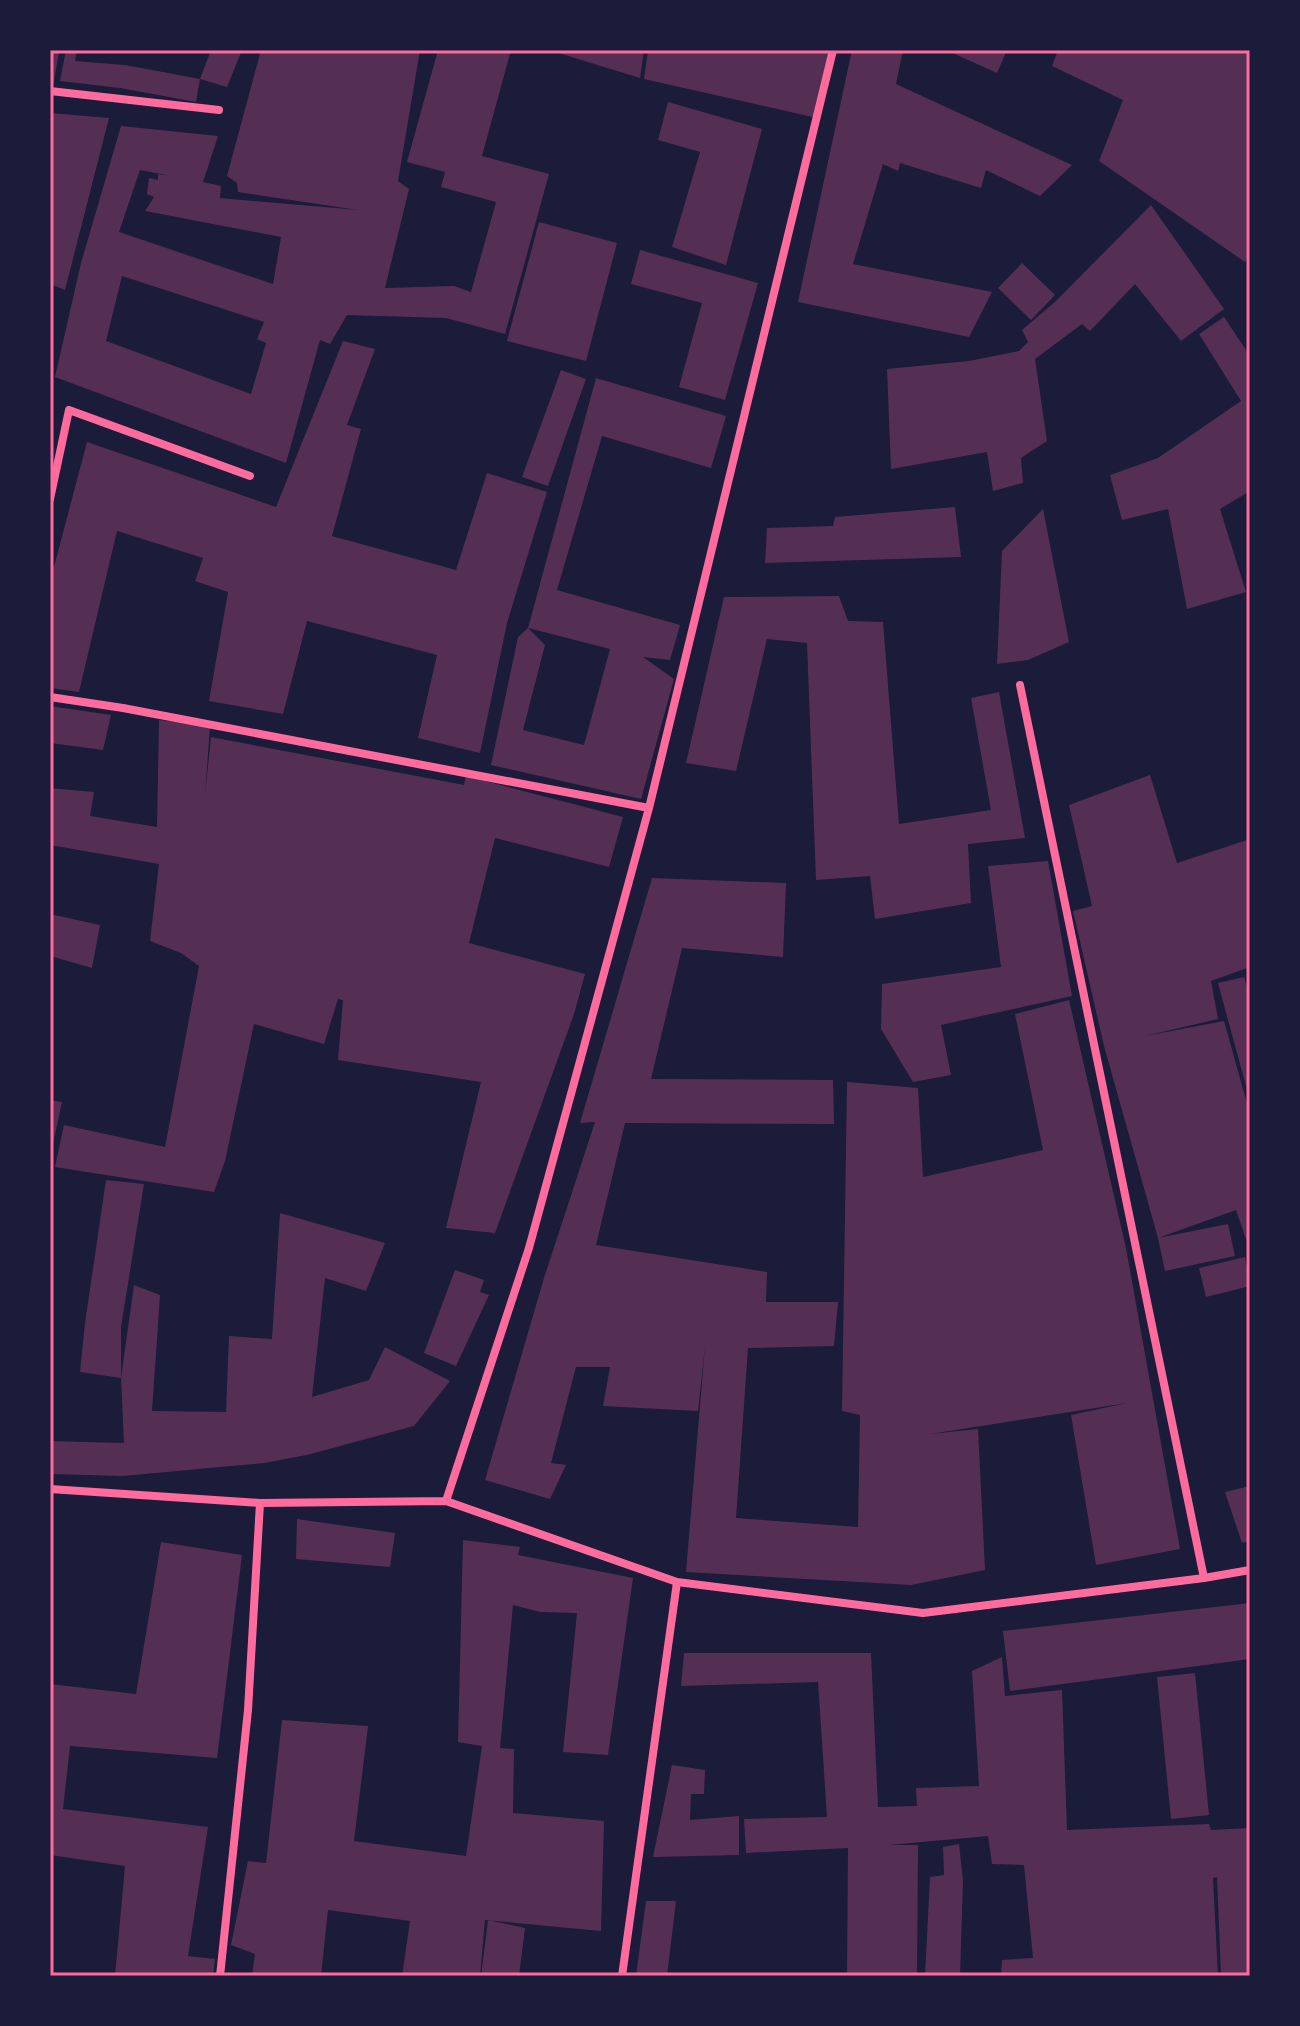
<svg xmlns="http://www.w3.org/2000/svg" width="1300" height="2026" font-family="'Varela Round',sans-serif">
  <rect width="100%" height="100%" fill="#1b1b3a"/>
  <path fill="#542f53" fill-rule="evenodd" d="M66,50H77L75,61L125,65L200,79L196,102L120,88L60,81Z
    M211,50H242L227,87L200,79Z
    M261,50H420L398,181L409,189L385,288L454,286L471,292L496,202L441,187L445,172L407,162L438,50H511L482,156L549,174L505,334L446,318L347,315L330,344L320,340L286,463L55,377L81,263L121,126L218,136L203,182L221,186L220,198L358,210L238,192L237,183L227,176ZM140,170L172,176L158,174V180L149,178L147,194L154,197L145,211L281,237L273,284L119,232ZM122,276L264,322L257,339L266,343L251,394L106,341Z
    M552,50H644L640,78L552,51Z
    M648,50H830L817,118L644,79Z
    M852,50H903L896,84L1072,165L1040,196L986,170L981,188L900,163L898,171L883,164L853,264L992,292L969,337L798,302Z
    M946,50H1007L997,73Z
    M1058,50H1250V252L1245,262L1099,161L1123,100L1052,66Z
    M50,51L59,52L53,87L50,86Z
    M668,102L762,129L726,265L672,247L700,152L658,140Z
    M50,113L109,118L65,290L50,284Z
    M1151,205L1224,309L1181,341L1135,284L1090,331L1082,324L1035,359L1047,441L1021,458L1023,483L993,491L987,452L891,469L887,369L969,361L1019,351L1028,342L1022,330L1056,301Z
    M539,222L617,243L586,361L507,341Z
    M640,250L758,283L725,400L679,387L702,303L631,284Z
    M1022,263L1055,295L1031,320L998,288Z
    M1224,317L1250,356V491L1220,509L1246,592L1187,609L1168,509L1122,520L1110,475L1158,458L1241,401L1199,334Z
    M343,341L375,349L347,425L361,429L332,536L456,570L487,473L547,492L507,623L480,753L418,738L437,655L307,621L283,714L209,701L228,592L195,581L203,558L117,531L79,692L50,688V582L87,442L276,507Z
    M561,370L586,379L548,486L522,477Z
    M596,378L726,416L711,468L602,436L557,590L680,625L670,660L643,657L674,679L641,799L491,765L518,637L528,628ZM528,628L610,649L584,745L523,730L545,645Z
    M955,507L961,557L765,563L767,528L833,526L835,517Z
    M1043,509L1069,642L1028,660L997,664L1002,551Z
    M839,596L848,621L883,622L899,824L991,810L971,698L999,692L1025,838L968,844L971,903L875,919L870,876L816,880L807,643L767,639L736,771L686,763L724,597Z
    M50,706L111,715L103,750L50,743Z
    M159,720L210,726L205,795L211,737L464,785L466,776L623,817L609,867L495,838L469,943L585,974L574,1014L495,1233L446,1228L481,1082L338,1060L343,1000L338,999L324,1044L254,1024L225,1161L214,1192L55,1167L64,1125L165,1147L199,966L181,953L150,941L159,864L50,845V788L94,792L90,816L157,827Z
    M1150,775L1177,863L1250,839V967L1211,981L1218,1019L1145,1036L1224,1021L1250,1114V1251L1236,1210L1158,1238L1104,1046L1073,911L1092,906L1069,805Z
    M1048,861L1072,996L941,1025L951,1075L913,1082L881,1029L882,984L1001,967L988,866Z
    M652,878L786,883L783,957L682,948L651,1079L833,1080L834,1124L625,1123L596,1245L767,1272L766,1302H838L834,1346L748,1348L736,1518L858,1527L860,1415L842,1411L847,1082L918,1088L923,1177L1043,1150L1015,1014L1069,1000L1126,1248L1180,1549L1096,1565L1071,1415L1127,1403L930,1434L978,1429L985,1570L911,1585L686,1572L705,1346L698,1411L603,1406L610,1367H576L551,1463L566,1465L550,1499L485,1480L544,1278L595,1122L580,1123Z
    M50,914L100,925L92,968L50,956Z
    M1244,977L1250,996L1249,1097L1218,983Z
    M50,1100L62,1102L51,1153H50Z
    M106,1180L144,1184L121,1327V1378L80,1372L85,1323Z
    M280,1213L385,1243L366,1291L325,1278L312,1397L369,1380L385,1347L450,1381L414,1426L307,1455L264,1463L123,1476L50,1474V1441L124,1443L121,1378L134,1285L160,1295L152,1411L226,1412L229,1336L272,1339Z
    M1228,1224L1235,1256L1165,1271L1158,1238Z
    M1245,1257L1250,1286L1206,1297L1199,1268Z
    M455,1270L484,1280L480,1292L489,1295L456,1366L424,1353Z
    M1250,1486V1541L1242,1543L1225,1492Z
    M297,1519L395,1533L390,1567L296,1559Z
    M463,1540L520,1547L518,1555L633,1578L608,1755L563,1752L577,1613L540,1612L513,1605L500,1748L514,1749L513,1813L604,1821L601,1931L485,1920L480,1976H402L410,1921L328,1910L321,1976H252L255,1954L231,1945L248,1861L266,1863L282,1720L368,1726L354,1841L466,1856L482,1746L458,1742Z
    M161,1542L242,1555L217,1758L70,1746L63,1809L208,1827L188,1956L215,1959L213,1976H115L125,1866L50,1855V1684L136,1694Z
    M1250,1603V1659L1010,1691L1003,1631Z
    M684,1653H871L878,1807L917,1806L916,1788L979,1786L972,1671L1002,1657L1005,1696L1062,1690L1067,1830L1209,1824L1211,1830L1250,1828V1976H1221L1217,1877L1213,1878L1218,1976H1001L1002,1960L1033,1958L1024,1865L992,1864L988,1836L889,1845H918L917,1976H847L848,1848L746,1853L744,1819L827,1817L818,1682L681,1686Z
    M1195,1673L1209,1815L1171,1819L1157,1677Z
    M672,1765L705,1770L704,1794H691L690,1820L739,1816V1855L653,1857Z
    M959,1844L963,1880L960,1976H925L930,1877L944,1875L943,1847Z
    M646,1901H676L667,1976H636Z
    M488,1920L525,1928L519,1976H481Z"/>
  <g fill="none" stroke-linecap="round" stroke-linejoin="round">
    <path stroke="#ff6b9d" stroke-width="8" d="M50,91L219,110
      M50,499L69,410L250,476
      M1020,685L1204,1578
      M50,697L123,708L649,808
      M50,1489L260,1503L446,1501L677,1582L923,1613L1204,1578L1250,1570
      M446,1501L529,1248L649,808L833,50
      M220,1976L248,1710L260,1503
      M622,1976L677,1582"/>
  </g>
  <rect width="1300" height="2026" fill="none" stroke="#1b1b3a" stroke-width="104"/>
  <rect x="52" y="52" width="1196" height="1922" fill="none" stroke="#ff6b9d" stroke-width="3"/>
</svg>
